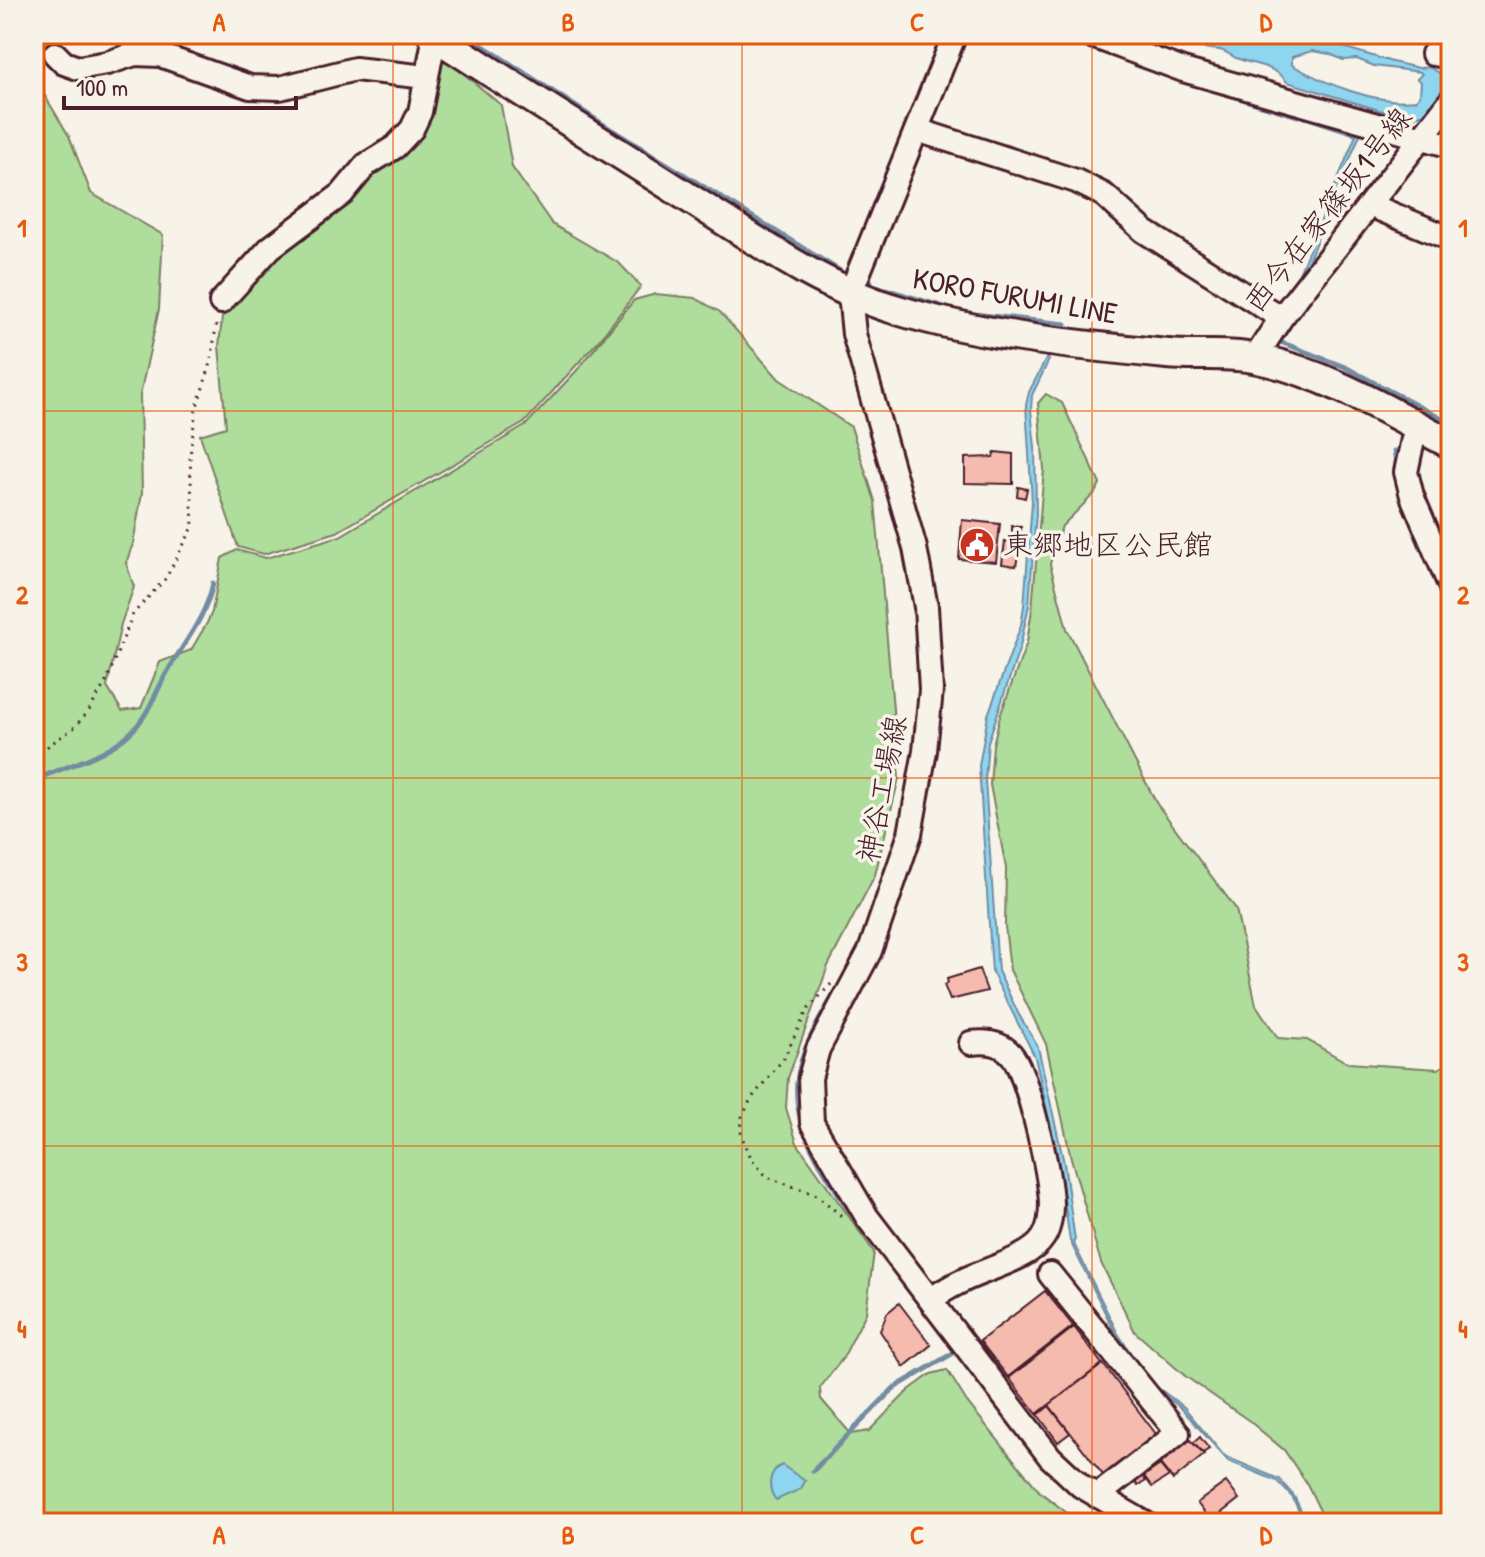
<svg xmlns="http://www.w3.org/2000/svg" width="1485" height="1557" font-family="'Patrick Hand','Klee One',sans-serif">
  <rect width="100%" height="100%" fill="#f7f3e8"/>
  <filter id="ink" filterUnits="userSpaceOnUse"><feTurbulence type="fractalNoise" baseFrequency=".0125" numOctaves="2"/><feDisplacementMap in="SourceGraphic" scale="16" xChannelSelector="R" yChannelSelector="G"/><feConvolveMatrix kernelMatrix="1 2 1 2 8 2 1 2 1" color-interpolation-filters="sRGB"/></filter>
  <g filter="url(#ink)">
    <path fill="#aedd9c" stroke="#7c7e64" stroke-width="2" d="M438,52L501,105L512,167L552,224L619,263L641,286L600,339L524,423L337,532L264,554L238,547L200,435L226,427L219,346L222,317L228,304L244,280L405,147Z
      M34,87L42,91L69,136L91,193L163,235L159,309L140,395L142,493L133,544L126,563L134,587L121,624L107,687L122,711L141,708L160,662L191,650L207,623L212,612L222,558L237,550L266,558L340,536L525,426L579,368L634,300L656,294L695,298L720,312L779,379L851,427L875,501L899,778L875,875L828,966L788,1078L786,1108L797,1143L874,1252L866,1313L843,1358L820,1388L821,1399L851,1434L869,1431L909,1390L931,1374L947,1370L967,1402L1040,1492L1080,1523H34Z
      M1046,394L1062,403L1100,484L1095,493L1062,526L1050,564L1067,629L1157,804L1236,909L1256,1005L1278,1038L1307,1040L1348,1063L1438,1069L1451,1061V1523H1326L1307,1484L1284,1450L1248,1420L1185,1376L1135,1332L1101,1263L1071,1158L1046,1044L1010,970L1005,926L1006,868L990,785L993,745L1000,716L1027,642L1032,609L1044,469L1038,403Z"/>
    <path fill="#8ed5ef" stroke="#738ca1" stroke-width="2" fill-rule="evenodd" d="M1042,34H1069L1361,132L1302,276L1278,306L1276,304L1299,274L1356,135Z
      M1145,34H1207L1239,42L1250,38L1274,45L1291,42L1340,46L1392,62L1419,68L1429,67L1451,80V110L1429,112L1415,116L1406,111L1389,113L1287,82C1275,65 1253,65 1236,58C1230,55 1226,51 1219,50C1195,47 1167,44 1145,34ZM1312,51L1330,54L1343,60L1357,59L1374,66L1420,72L1422,74L1417,79L1421,82L1420,95L1416,100C1377,105 1326,84 1292,65V57Z
      M1047,357L1049,360L1032,395L1031,410L1035,447L1036,514L1029,605L1020,647L988,742L985,780L998,971L1018,1013L1038,1047L1064,1163L1075,1240L1073,1242L1117,1332L1150,1382L1184,1407L1224,1456L1279,1479L1294,1496L1307,1523H1304L1293,1498L1277,1481L1228,1461L1181,1408L1148,1383L1115,1333L1070,1241L1059,1165L1035,1057L992,972L979,766L988,715L1021,625L1024,606L1032,502L1026,405L1029,392Z
      M839,983L842,984C829,1014 812,1043 801,1074C783,1125 844,1197 871,1238C854,1225 842,1202 830,1183C776,1099 789,1065 839,983Z
      M782,1465L805,1481L801,1489L776,1500C767,1489 768,1471 782,1465Z"/>
    <g fill="none" stroke-linecap="round" stroke-linejoin="round">
      <path stroke="#738ca1" stroke-width="5" d="M465,34L612,130L840,271
        M1426,34L1451,44
        M956,62L968,34
        M1136,65L1160,73
        M1193,84L1298,116
        M1233,273L1270,298
        M868,274L872,285L963,313L1066,324
        M1285,331L1293,321
        M1279,339L1278,341L1345,367L1451,424
        M1394,451L1397,467
        M1442,593L1451,610
        M34,780C62,768 107,755 129,734C147,718 154,696 165,676C182,645 206,618 213,583
        M813,1471L894,1388L955,1352"/>
    </g>
    <path fill="#f6bbaf" stroke="#4a1f2b" stroke-width="2" d="M995,452L1013,454V484L965,483V458L993,457Z
      M1018,487L1027,489L1025,498L1017,496Z
      M962,520L1000,524L996,562L959,559Z
      M1012,526L1021,527V539L1012,538Z
      M1005,541L1020,544L1016,566L1002,564Z
      M979,969L987,991L950,1000L944,985L948,983L947,979Z
      M1045,1291L1073,1326L1008,1377L980,1341Z
      M899,1303L931,1345L904,1367L880,1331L887,1313Z
      M1074,1327L1102,1364L1037,1414L1009,1378Z
      M1103,1364L1156,1434L1103,1475L1049,1405Z
      M1049,1406L1070,1433L1058,1442L1038,1415Z
      M1200,1437L1209,1449L1203,1453L1193,1443Z
      M1190,1440L1204,1455L1173,1480L1160,1464Z
      M1129,1456L1146,1481L1138,1486L1120,1463Z
      M1160,1465L1169,1476L1152,1487L1144,1476Z
      M1226,1482L1239,1499L1211,1521L1197,1503Z"/>
    <g fill="none" stroke-linecap="round" stroke-linejoin="round">
      <defs>
        <path id="minor" d="M955,34L850,294L854,334L915,548L926,607L931,690L925,751L910,834L870,951L818,1049L810,1078L812,1123L867,1217L1050,1457L1081,1486L1145,1523
          M1087,34L1183,70L1451,146
          M55,54L64,63L78,68L107,63L135,54L160,55L250,87L280,88L355,69L426,77
          M1433,54L1451,57
          M917,130L1076,181L1104,195L1144,231L1281,318
          M1370,205L1451,239
          M221,302L270,248L342,194L366,165L395,147L412,129L420,112L435,35
          M1255,358L1281,318L1451,100
          M1416,425L1406,472L1412,496L1451,588
          M1050,1274L1178,1433L1097,1496
          M930,1299C941,1293 951,1286 962,1281C985,1269 1030,1259 1043,1238C1050,1228 1051,1215 1051,1203C1050,1176 1028,1073 1011,1054C1000,1042 986,1041 971,1043"/>
        <path id="major" d="M432,34C520,91 609,147 697,203C760,243 822,287 894,309C982,336 1076,345 1168,354C1197,357 1229,352 1258,359C1328,374 1388,411 1451,444"/>
      </defs>
      <use href="#minor" stroke="#4a1f2b" stroke-width="28"/>
      <use href="#major" stroke="#4a1f2b" stroke-width="34"/>
      <path stroke="#4a1f2b" stroke-width="3" stroke-dasharray="2 6" stroke-linecap="butt" d="M34,756L75,727L90,709L106,682L133,614L166,578L193,527L190,456L196,409L211,363L217,319
        M831,984L808,1009L784,1058L751,1099L742,1117L741,1135L752,1160L767,1177L817,1195L845,1219"/>
      <use href="#minor" stroke="#f7f3e8" stroke-width="22"/>
      <use href="#major" stroke="#f7f3e8" stroke-width="28"/>
    </g>
  </g>
  <path fill="none" stroke="#e8590c" stroke-width="2" stroke-opacity="0.55" d="M393,34V1523M742,34V1523M1092,34V1523M34,411H1451M34,778H1451M34,1146H1451"/>
  <defs>
    <symbol id="civic-disc" viewBox="-11 -11 22 22"><circle r="9.5" fill="#c8321e" stroke="#f7f3e8"/><path d="M-.6-6.5H3V-4.5H.6V-3L4-1V1h2V6H-6V1h2V-1L-.6-3ZM-1.2 2.5V6h2.4V2.5Z" fill="#fff"/></symbol>
  </defs>
  <g fill-rule="evenodd">
    <use href="#civic-disc" x="957" y="525" width="40" height="40"/>
  </g>
  <g text-anchor="middle" stroke-width="7" stroke-linejoin="round" paint-order="stroke">
    <g font-size="30" fill="#4a1f2b" stroke="#f7f3e8">
      <text transform="translate(1328 210) rotate(-52)" y="10">西今在家篠坂1号線</text>
      <text transform="translate(1015 296) rotate(10)" y="10">KORO FURUMI LINE</text>
      <text transform="translate(882 789) rotate(-79)" y="10">神谷工場線</text>
    </g>
    <g font-size="30" fill="#4a1f2b" stroke="#f7f3e8" text-anchor="start">
      <text x="1003" y="555">東郷地区公民館</text>
    </g>
  </g>
  <rect width="1485" height="1557" fill="none" stroke="#f7f3e8" stroke-width="88"/>
  <path d="M64 96v12h232v-12" fill="none" stroke="#4a1f2b" stroke-width="4"/>
  <text x="76" y="96" font-size="24" fill="#4a1f2b" stroke="#f7f3e8" stroke-width="6" paint-order="stroke">100 m</text>
  <rect x="44" y="44" width="1397" height="1469" fill="none" stroke="#e8590c" stroke-width="3"/>
  <g font-size="26" text-anchor="middle" font-weight="bold" fill="#e8590c">
    <text x="219" y="31">A</text>
    <text x="568" y="31">B</text>
    <text x="917" y="31">C</text>
    <text x="1266" y="31">D</text>
    <text x="22" y="237">1</text>
    <text x="1463" y="237">1</text>
    <text x="22" y="604">2</text>
    <text x="1463" y="604">2</text>
    <text x="22" y="971">3</text>
    <text x="1463" y="971">3</text>
    <text x="22" y="1338">4</text>
    <text x="1463" y="1338">4</text>
    <text x="219" y="1544">A</text>
    <text x="568" y="1544">B</text>
    <text x="917" y="1544">C</text>
    <text x="1266" y="1544">D</text>
  </g>
</svg>
